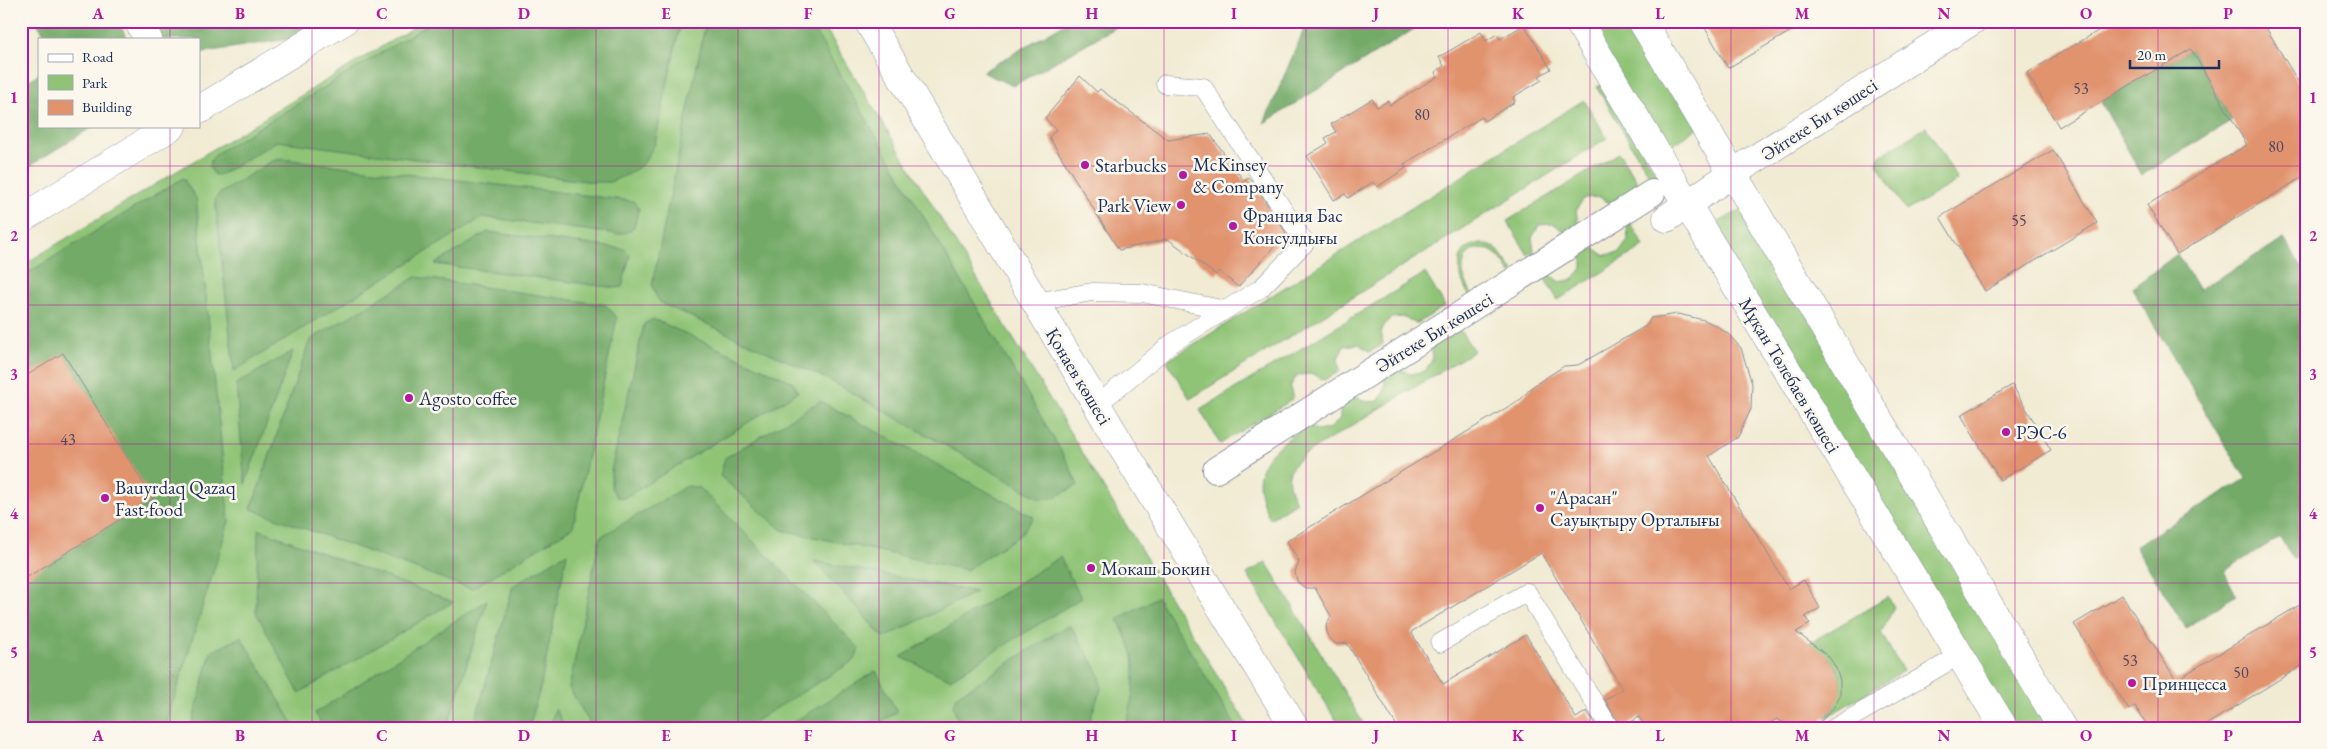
<svg xmlns="http://www.w3.org/2000/svg" width="2327" height="749" font-family="'EB Garamond',serif">
  <rect width="100%" height="100%" fill="#fbf7ec"/>
  <filter id="ink" filterUnits="userSpaceOnUse"><feTurbulence type="fractalNoise" baseFrequency=".02" numOctaves="2"/><feDisplacementMap in="SourceGraphic" scale="10" xChannelSelector="R" yChannelSelector="G"/><feConvolveMatrix kernelMatrix="1 2 1 2 8 2 1 2 1" color-interpolation-filters="sRGB"/></filter>
  <filter id="wash" filterUnits="userSpaceOnUse"><feTurbulence type="fractalNoise" baseFrequency=".0096" numOctaves="4" result="noise"/><feDisplacementMap in="SourceGraphic" scale="20" xChannelSelector="R" yChannelSelector="G"/><feGaussianBlur stdDeviation="1.12" result="paint"/><feColorMatrix in="noise" values="0 0 0 0 0 0 0 0 0 0 0 0 0 0 0 0 0 1.4 0 .05"/><feComposite in="paint" operator="in"/></filter>
  <g filter="url(#wash)">
    <rect width="100%" height="100%" fill="#f1ebd3"/>
    <path fill="#8fc476" stroke="#557a6a" d="M424,21H821L1249,728H21V266Z
      M1578,21H1642L1704,123L1658,156Z
      M1603,84L1658,177L1652,180L1597,87Z
      M1584,100L1607,138L1190,399L1167,361Z
      M1926,127L1958,180L1906,211L1877,164L1880,156Z
      M1619,153L1640,186L1611,204L1600,197L1584,198L1576,210L1578,224L1565,232L1554,224L1539,225L1532,238L1534,250L1528,255L1507,221Z
      M1751,204L2062,728H2004L1703,231Z
      M1631,224L1644,246L1558,300L1544,278L1548,274L1560,282L1574,279L1582,268V255L1594,248L1604,255L1619,253L1628,240L1627,226Z
      M1482,243L1496,248L1514,271L1510,273C1507,268 1503,261 1499,257C1484,241 1462,248 1463,271C1464,280 1469,288 1473,296L1470,297C1458,278 1450,246 1482,243Z
      M1425,273L1445,306L1416,324L1405,317L1390,318L1381,330L1383,344L1370,352L1359,344L1344,346L1338,358L1340,371L1324,380L1313,374L1297,375L1290,387L1293,399L1220,444L1200,410Z
      M1460,330L1474,351L1304,455C1285,470 1285,481 1296,502L1270,519C1244,468 1268,452 1308,425L1318,431L1331,428L1340,418V406L1355,396L1366,402L1379,401L1385,389V377L1399,368L1411,374L1425,371L1432,360L1431,348Z
      M1266,562L1366,728H1341L1247,574Z
      M1888,597L1894,607L1881,633L1903,671L1825,718C1851,690 1843,656 1806,645Z"/>
    <path fill="#73aa67" stroke="#476c62" d="M36,21H117L128,39H47Z
      M152,21H318L289,39L199,53V39H163Z
      M433,21H681L655,143L644,163L629,174L610,182H593L277,141L222,174L215,175L209,167L211,160L217,153Z
      M706,21H809L1068,463L1078,485L1053,498H1039L829,380L661,303L656,296L652,285Z
      M1069,21H1126L1013,86L982,72Z
      M1302,21H1410L1414,29L1264,123L1305,27Z
      M2191,49L2232,120L2142,175L2101,102Z
      M39,74V126H94L21,171V85Z
      M282,159L633,201L639,209C634,226 636,232 617,234L483,217L234,371L215,199L219,194L272,161Z
      M183,178L196,198L229,521L165,728H21V277Z
      M488,232L625,249L630,254L622,287L616,288L435,264Z
      M2284,239L2306,273V551L2293,559L2280,537L2224,571L2236,595L2186,628L2135,546L2246,479L2132,288L2177,254L2199,290Z
      M416,277L606,305L617,318L573,527L471,589L251,509L310,340Z
      M653,319L793,382L798,392L624,498L617,497L611,488V471L644,324Z
      M293,351L245,484L236,384Z
      M820,401L1034,517L1020,535L966,570L782,530L720,476L725,458Z
      M687,486L700,488L859,648L855,660L744,728H593L569,688L600,537Z
      M258,529L453,602L299,693L256,612Z
      M567,553L541,685L529,728H473L513,586Z
      M1060,557L1081,598L950,679L901,657Z
      M814,561L976,592L884,638Z
      M1157,597L1237,728H1125C1132,706 1136,679 1133,656C1131,644 1123,631 1118,619Z
      M487,600L447,728H324L315,713Z
      M1071,626L1100,675L1101,689L1087,728H968L956,716L953,705L957,696L1062,629Z
      M241,637L296,728H191L211,652Z
      M876,671L897,712L871,728H784Z
      M555,709L566,728H550Z"/>
    <g id="blocks">
      <path fill="#e1936e" d="M1701,21H1808L1728,68Z
        M2115,21H2262L2306,95V175L2177,254L2147,205L2247,145L2191,49L2059,127L2027,73Z
        M1524,25L1551,69L1539,76L1542,80L1513,97L1515,102L1484,121L1482,117L1404,164L1406,168L1377,187L1373,182L1348,198L1345,194L1334,200L1307,156L1328,143L1325,138L1336,132L1331,124L1372,99L1377,107L1388,101L1390,105L1437,77L1435,72L1444,66L1439,57L1481,32L1486,41L1497,34L1500,39Z
        M1080,76L1097,92L1100,89L1168,140L1210,134L1244,181L1249,178L1254,184L1286,233L1238,287L1219,271L1216,275L1168,239L1119,250L1049,137L1056,130L1045,118Z
        M2053,150L2097,223L1985,291L1940,217Z
        M1678,314L1704,320L1717,326L1728,334L1741,348L1752,384L1751,409L1738,437L1709,456L1789,589L1804,580L1820,608L1805,617L1810,624L1796,632L1829,657L1836,668L1840,681V695L1834,707L1820,722L1800,727L1786,724L1777,719L1762,728H1645L1639,717L1621,728L1605,700L1622,689L1541,553L1411,632L1443,684L1526,635L1576,718L1587,711L1597,728H1398L1347,643L1336,644L1328,637L1326,626L1331,616L1315,588H1305L1297,581L1295,572L1299,562L1287,541L1521,399L1533,386L1564,366L1578,365L1646,326L1651,318Z
        M63,353L153,499L21,581V379Z
        M2012,385L2051,450L2000,480L1961,415Z
        M2122,595L2176,680L2306,601V663L2201,728H2149L2135,706L2129,710L2074,624Z"/>
    </g>
  </g>
  <g filter="url(#ink)">
    <use href="#blocks" fill-opacity="0" stroke="#868d98" stroke-width="1"/>
    <g fill="none" stroke-linecap="round" stroke-linejoin="round">
      <defs>
        <path id="service" d="M1035,302L1092,292L1142,293L1226,310
          M1097,405L1172,343L1261,288L1305,243L1203,87L1165,84
          M1440,643L1527,592L1610,728
          M1834,728L1960,655"/>
        <path id="pedestrian" d="M1216,470L1652,193"/>
        <path id="minor" d="M138,21L148,39
          M1578,21L1703,231L2004,728
          M1642,21L2062,728
          M1667,218L1733,173L1972,21"/>
        <path id="tertiary" d="M868,21L1131,462L1295,728
          M199,110L344,21
          M21,219L172,126"/>
      </defs>
      <use href="#service" stroke="#868d98" stroke-width="19"/>
      <use href="#pedestrian" stroke="#868d98" stroke-width="28"/>
      <use href="#minor" stroke="#868d98" stroke-width="29"/>
      <use href="#tertiary" stroke="#868d98" stroke-width="29"/>
      <use href="#service" stroke="#fff" stroke-width="18"/>
      <use href="#pedestrian" stroke="#fff" stroke-width="26"/>
      <use href="#minor" stroke="#fff" stroke-width="28"/>
      <use href="#tertiary" stroke="#fff" stroke-width="28"/>
    </g>
  </g>
  <path fill="none" stroke="#b5179e" stroke-width="1" stroke-opacity="0.55" d="M170,21V39M312,21V728M453,21V728M596,21V728M738,21V728M879,21V728M1021,21V728M1164,21V728M1306,21V728M1448,21V728M1590,21V728M1731,21V728M1874,21V728M2015,21V728M2158,21V728M170,126V728M21,166H2306M21,305H2306M21,444H2306M21,583H2306"/>
  <g fill="#b5179e" stroke="#fbf7ec" stroke-width="2">
    <circle cx="1085" cy="165" r="5"/>
    <circle cx="1183" cy="175" r="5"/>
    <circle cx="1181" cy="205" r="5"/>
    <circle cx="1233" cy="226" r="5"/>
    <circle cx="409" cy="398" r="5"/>
    <circle cx="2006" cy="432" r="5"/>
    <circle cx="105" cy="498" r="5"/>
    <circle cx="1540" cy="508" r="5"/>
    <circle cx="1091" cy="568" r="5"/>
    <circle cx="2132" cy="683" r="5"/>
  </g>
  <g text-anchor="middle" stroke-width="5" stroke-linejoin="round" paint-order="stroke">
    <g font-size="16" fill="#4c4862">
      <text x="2081" y="94">53</text>
      <text x="1422" y="120">80</text>
      <text x="2276" y="152">80</text>
      <text x="2019" y="226">55</text>
      <text x="68" y="445">43</text>
      <text x="2130" y="666">53</text>
      <text x="2241" y="678">50</text>
    </g>
    <g font-size="19" fill="#1b2f5e" stroke="#fbf7ec">
      <text transform="translate(1819 119) rotate(-33)" y="7">Әйтеке Би көшесі</text>
      <text transform="translate(1434 332) rotate(-32)" y="7">Әйтеке Би көшесі</text>
      <text transform="translate(1790 375) rotate(59)" y="7">Мұқан Төлебаев көшесі</text>
      <text transform="translate(1079 376) rotate(59)" y="7">Қонаев көшесі</text>
    </g>
    <g font-size="19" fill="#1b2f5e" stroke="#fbf7ec" text-anchor="start">
      <text x="1193" y="171">McKinsey<tspan x="1193" dy="22">&amp; Company</tspan></text>
      <text x="1095" y="172">Starbucks</text>
      <text x="1171" y="212" text-anchor="end">Park View</text>
      <text x="1243" y="222">Франция Бас<tspan x="1243" dy="22">Консулдығы</tspan></text>
      <text x="419" y="405">Agosto coffee</text>
      <text x="2016" y="439">РЭС-6</text>
      <text x="115" y="494">Bauyrdaq Qazaq<tspan x="115" dy="22">Fast-food</tspan></text>
      <text x="1550" y="504">"Арасан"<tspan x="1550" dy="22">Сауықтыру Орталығы</tspan></text>
      <text x="1101" y="575">Мокаш Бокин</text>
      <text x="2142" y="690">Принцесса</text>
    </g>
  </g>
  <rect width="2327" height="749" fill="none" stroke="#fbf7ec" stroke-width="55"/>
  <rect x="38" y="38" width="162" height="90" fill="#fbf7ec" stroke="#a1a7b3"/>
  <rect x="48" y="54" width="25" height="8" fill="#ffffff" stroke="#a1a7b3"/>
  <text x="82" y="62" font-size="15" fill="#1b2f5e">Road</text>
  <rect x="48" y="75" width="25" height="15" fill="#8fc476" stroke="#a1a7b3"/>
  <text x="82" y="88" font-size="15" fill="#1b2f5e">Park</text>
  <rect x="48" y="100" width="25" height="15" fill="#e1936e" stroke="#a1a7b3"/>
  <text x="82" y="112" font-size="15" fill="#1b2f5e">Building</text>
  <path d="M2130 60v8h89v-8" fill="none" stroke="#1b2f5e" stroke-width="2.5"/>
  <text x="2137" y="60" font-size="15" fill="#1b2f5e" stroke="#fbf7ec" stroke-width="4" paint-order="stroke">20 m</text>
  <rect x="28" y="28" width="2272" height="694" fill="none" stroke="#b5179e" stroke-width="2"/>
  <g font-size="16" text-anchor="middle" font-weight="bold" fill="#b5179e">
    <text x="98" y="19">A</text>
    <text x="240" y="19">B</text>
    <text x="382" y="19">C</text>
    <text x="524" y="19">D</text>
    <text x="666" y="19">E</text>
    <text x="808" y="19">F</text>
    <text x="950" y="19">G</text>
    <text x="1092" y="19">H</text>
    <text x="1234" y="19">I</text>
    <text x="1376" y="19">J</text>
    <text x="1518" y="19">K</text>
    <text x="1660" y="19">L</text>
    <text x="1802" y="19">M</text>
    <text x="1944" y="19">N</text>
    <text x="2086" y="19">O</text>
    <text x="2228" y="19">P</text>
    <text x="14" y="103">1</text>
    <text x="2313" y="103">1</text>
    <text x="14" y="241">2</text>
    <text x="2313" y="241">2</text>
    <text x="14" y="380">3</text>
    <text x="2313" y="380">3</text>
    <text x="14" y="519">4</text>
    <text x="2313" y="519">4</text>
    <text x="14" y="658">5</text>
    <text x="2313" y="658">5</text>
    <text x="98" y="741">A</text>
    <text x="240" y="741">B</text>
    <text x="382" y="741">C</text>
    <text x="524" y="741">D</text>
    <text x="666" y="741">E</text>
    <text x="808" y="741">F</text>
    <text x="950" y="741">G</text>
    <text x="1092" y="741">H</text>
    <text x="1234" y="741">I</text>
    <text x="1376" y="741">J</text>
    <text x="1518" y="741">K</text>
    <text x="1660" y="741">L</text>
    <text x="1802" y="741">M</text>
    <text x="1944" y="741">N</text>
    <text x="2086" y="741">O</text>
    <text x="2228" y="741">P</text>
  </g>
</svg>
